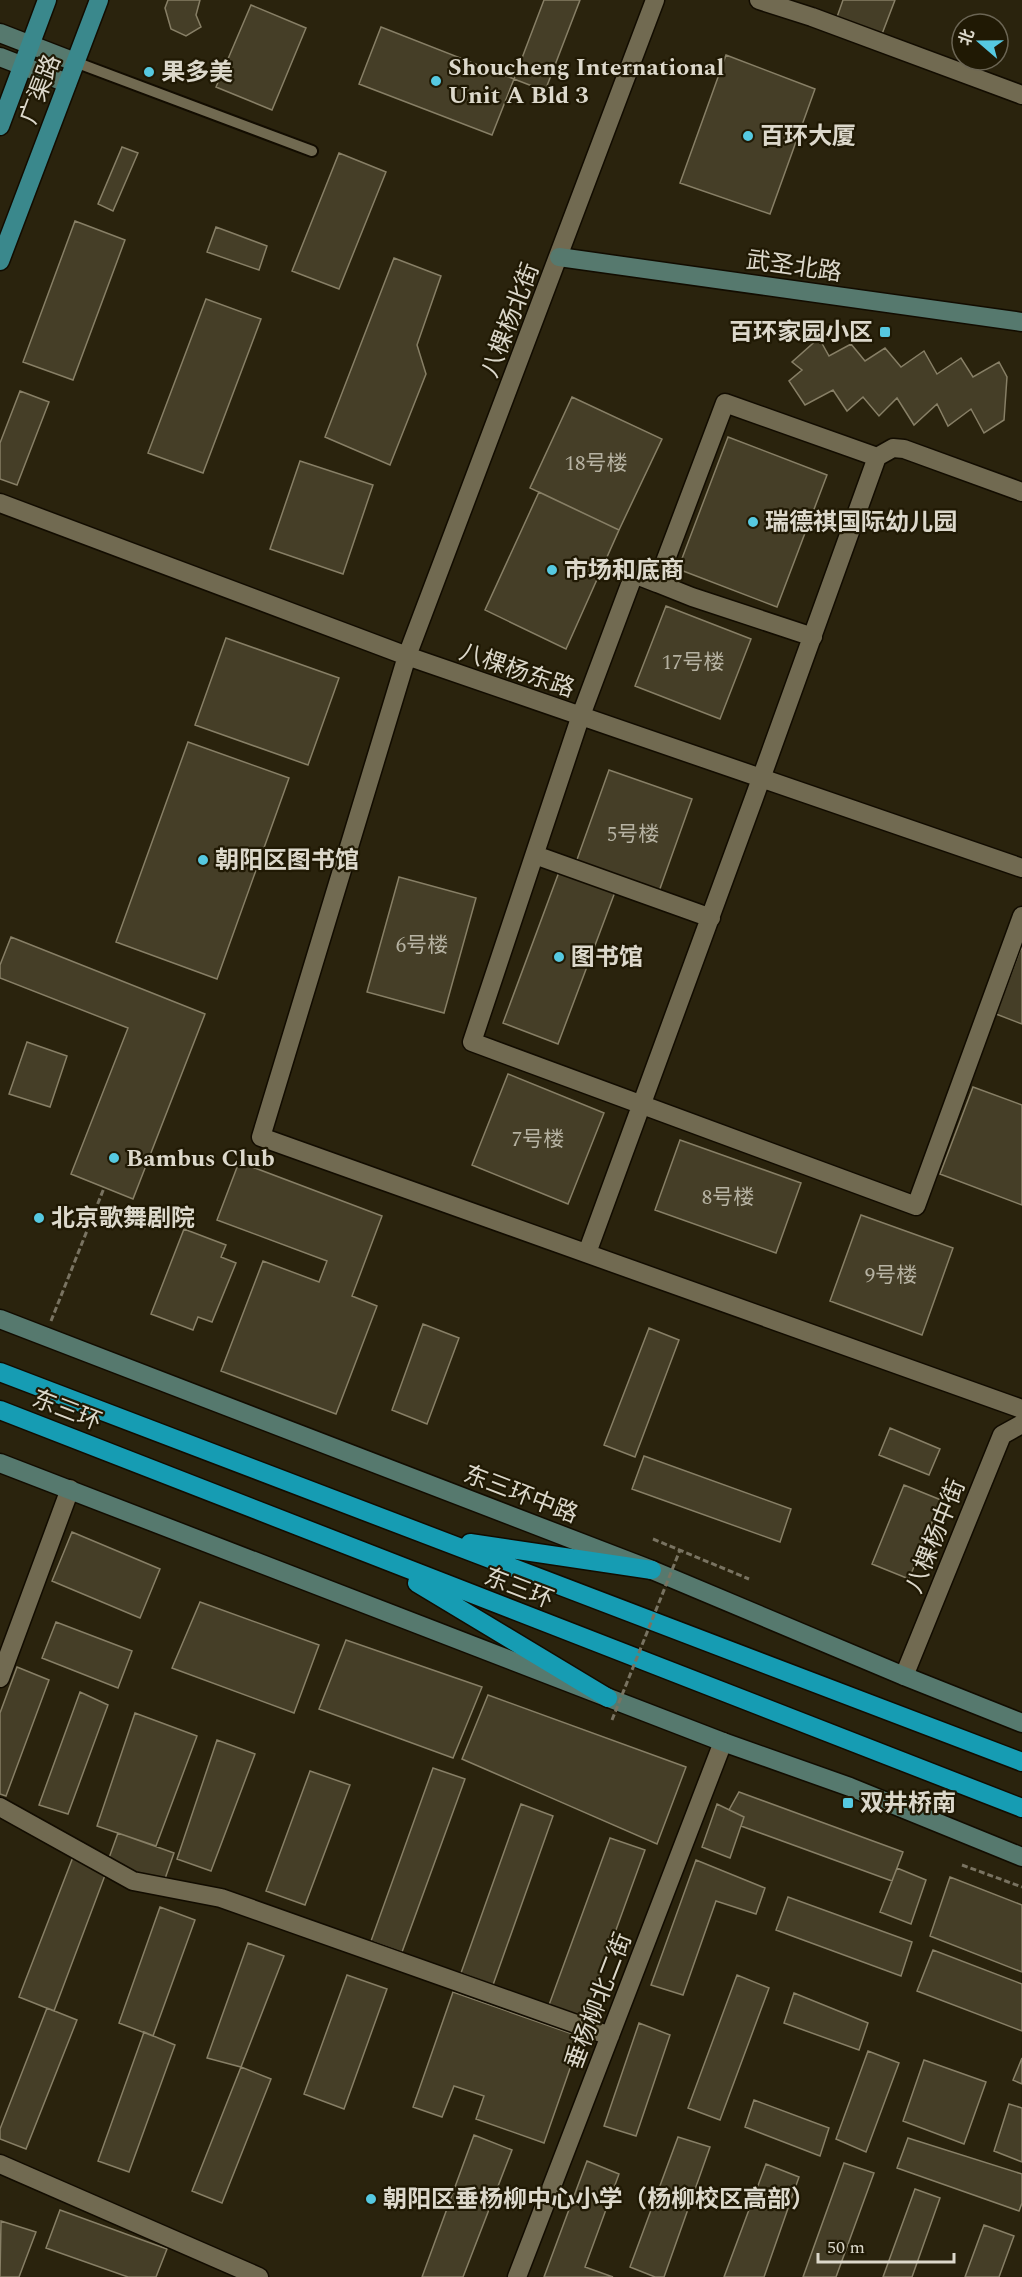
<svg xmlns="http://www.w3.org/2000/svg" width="1022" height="2277" font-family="Spectral,'Noto Sans SC',serif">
  <rect width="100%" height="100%" fill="#2a230d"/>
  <path fill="#453e27" stroke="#877f66" stroke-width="1.5" d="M168,0H200L196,15L201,27L186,36L171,29L165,8Z
    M544,0H580L545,91L514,79Z
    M843,0H895L882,34L837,17Z
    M251,5L306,28L272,110L216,87Z
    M381,27L514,79L492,135L359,84Z
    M726,55L815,89L770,214L680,183Z
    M122,147L138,153L113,211L98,204Z
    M339,153L386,172L339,289L292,271Z
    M75,221L125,240L73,380L23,362Z
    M216,227L267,246L259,270L207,252Z
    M394,258L441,276L417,345L426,374L390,465L325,437Z
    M206,299L261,319L203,473L148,453Z
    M819,338L829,356L851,344L865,361L885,348L901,367L924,351L937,374L961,358L973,377L999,362L1007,377L1004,420L984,433L971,409L948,426L937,404L914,425L897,398L879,416L863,397L847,411L833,390L805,405L789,381L802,370L792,362Z
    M20,391L49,402L17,485L0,479V443Z
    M572,397L662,439L619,530L530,488Z
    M728,437L827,475L777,607L678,569Z
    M300,461L373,485L343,574L270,549Z
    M539,492L619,530L566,649L485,610Z
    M666,606L751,639L720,719L635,686Z
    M226,638L339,678L308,765L195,725Z
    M188,742L289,778L217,979L116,942Z
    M609,770L692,799L657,897L574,868Z
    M559,872L615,892L558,1044L503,1023Z
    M399,877L476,898L444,1013L367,992Z
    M11,937L205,1014L133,1199L71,1174L128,1028L0,978V965Z
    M1022,945V1024L996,1014Z
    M27,1042L67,1056L50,1107L9,1094Z
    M508,1074L604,1113L568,1204L472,1165Z
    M973,1087L1022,1105V1205L940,1174Z
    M680,1140L801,1183L776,1253L655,1210Z
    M239,1162L382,1216L352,1296L377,1306L336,1414L221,1371L263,1261L319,1282L327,1261L217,1220Z
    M861,1215L953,1248L922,1335L830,1301Z
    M184,1229L226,1245L221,1257L236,1263L212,1322L198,1317L193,1330L151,1314Z
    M423,1324L459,1338L427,1424L392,1410Z
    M649,1328L679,1340L635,1457L604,1445Z
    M890,1428L940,1449L929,1475L879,1455Z
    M644,1456L791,1509L780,1542L632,1489Z
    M904,1485L941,1500L909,1579L872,1564Z
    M72,1532L160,1569L140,1618L52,1581Z
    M200,1602L319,1645L294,1713L172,1668Z
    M56,1622L132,1651L118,1688L42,1658Z
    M346,1640L482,1687L453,1758L319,1709Z
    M17,1667L49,1680L6,1796L0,1794V1713Z
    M80,1692L108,1705L68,1814L39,1805Z
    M488,1695L686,1767L657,1844L462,1759Z
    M135,1713L197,1736L156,1846L97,1826Z
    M217,1740L255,1754L211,1871L177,1859Z
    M433,1768L465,1779L402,1952L371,1941Z
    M310,1771L350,1785L305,1905L266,1891Z
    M739,1792L903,1852L892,1881L741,1826L744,1817L729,1810Z
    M521,1804L553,1816L493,1985L461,1973Z
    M717,1804L744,1817L730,1858L702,1847Z
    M118,1833L174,1853L160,1893L105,1869Z
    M610,1838L645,1850L584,2018L549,2005Z
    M73,1857L107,1870L54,2011L19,1997Z
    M696,1860L765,1888L756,1914L716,1901L683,1995L651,1985Z
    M897,1868L926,1880L911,1924L880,1912Z
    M950,1877L1022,1905V1972L930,1936Z
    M788,1897L912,1942L901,1976L776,1930Z
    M160,1907L195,1920L153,2036L119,2023Z
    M248,1943L284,1956L241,2067L207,2058Z
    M933,1950L1022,1984V2031L917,1991Z
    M347,1975L387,1989L344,2109L304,2094Z
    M737,1975L769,1988L720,2120L688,2108Z
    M453,1992L581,2037L544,2143L476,2119L484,2096L454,2086L442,2117L413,2107Z
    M794,1993L868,2023L859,2050L784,2023Z
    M47,2008L77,2020L26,2149L0,2139V2129Z
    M639,2023L670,2035L636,2136L604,2126Z
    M144,2032L175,2045L129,2172L98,2161Z
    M868,2051L899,2063L866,2152L836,2139Z
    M1022,2058V2084L1013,2080Z
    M924,2060L986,2082L964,2144L903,2121Z
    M241,2067L271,2079L222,2203L192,2191Z
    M754,2100L829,2128L820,2156L745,2127Z
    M1009,2104L1022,2108V2162L994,2151Z
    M474,2135L512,2150L463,2277H422Z
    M678,2137L710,2147L664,2277H655L630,2267Z
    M908,2138L1022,2174V2203L1019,2211L897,2168Z
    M587,2161L619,2174L585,2267L613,2277H544Z
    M844,2163L874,2173L836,2277H803Z
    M766,2164L799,2177L764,2277H724Z
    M915,2189L940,2198L912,2277H883Z
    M60,2210L167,2249L156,2277H128L46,2248Z
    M1,2221L36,2232L19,2277H0Z
    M984,2225L1014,2236L999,2277H965Z"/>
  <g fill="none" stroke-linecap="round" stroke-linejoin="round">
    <defs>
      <path id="lane" d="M75,62L312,151"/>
      <path id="street" d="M655,0L407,656L261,1137L1022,1409
        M759,0L812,17L1022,95
        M877,457L893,448L904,449L1022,492
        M0,503L407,656L1022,868
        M657,583L634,574L580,718L472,1042L916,1206L1022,916
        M535,855L711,918
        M587,1253C685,988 782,723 877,457L725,403L657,583L692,597L813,637
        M904,1676L1002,1435L1022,1424
        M0,1678L70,1489
        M0,1807L133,1881L221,1898L610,2036
        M0,2164L259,2277
        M517,2277L723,1742"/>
      <path id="secondary" d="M0,33L75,62
        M0,57L67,83
        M559,257L1022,322
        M0,1319L652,1570L904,1676L1022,1723
        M0,1463L723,1742L850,1787L1022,1857"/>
      <path id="primary" d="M0,126L47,0
        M0,261L99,0"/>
      <path id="highway" d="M0,1372L1022,1762
        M0,1410L1022,1808
        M470,1543L652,1570
        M417,1583L608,1698"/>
    </defs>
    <use href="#lane" stroke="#120c00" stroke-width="14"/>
    <use href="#street" stroke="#120c00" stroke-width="21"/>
    <use href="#secondary" stroke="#120c00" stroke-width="21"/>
    <use href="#primary" stroke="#120c00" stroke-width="21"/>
    <use href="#highway" stroke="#120c00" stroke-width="21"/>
    <path stroke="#797361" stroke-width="3" stroke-dasharray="6 3" stroke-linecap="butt" d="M51,1321L104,1188
      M653,1539L749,1579
      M962,1865L1022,1887"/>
    <use href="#lane" stroke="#716a51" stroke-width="10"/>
    <use href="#street" stroke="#716a51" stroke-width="18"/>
    <use href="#secondary" stroke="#56796e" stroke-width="18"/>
    <use href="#primary" stroke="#3a888c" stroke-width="18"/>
    <use href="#highway" stroke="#169cb3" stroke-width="18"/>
    <path stroke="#797361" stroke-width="3" stroke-dasharray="6 3" stroke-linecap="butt" d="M612,1720L680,1550"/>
  </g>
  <g fill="#56c9e1" stroke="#201904" stroke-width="2">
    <circle cx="149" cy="72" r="6"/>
    <circle cx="436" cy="81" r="6"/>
    <circle cx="748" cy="136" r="6"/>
    <rect x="879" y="326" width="12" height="12" rx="3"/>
    <circle cx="753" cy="522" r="6"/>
    <circle cx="552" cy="570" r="6"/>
    <circle cx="203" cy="860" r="6"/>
    <circle cx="559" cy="957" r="6"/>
    <circle cx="114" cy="1158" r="6"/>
    <circle cx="39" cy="1218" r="6"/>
    <rect x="842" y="1797" width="12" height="12" rx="3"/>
    <circle cx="371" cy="2199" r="6"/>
  </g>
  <g text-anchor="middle" stroke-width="4.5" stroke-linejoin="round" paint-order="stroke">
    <g font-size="21" fill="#b6b2a2">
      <text x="596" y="470">18号楼</text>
      <text x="693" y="669">17号楼</text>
      <text x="633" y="841">5号楼</text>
      <text x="422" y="952">6号楼</text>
      <text x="538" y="1146">7号楼</text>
      <text x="728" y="1204">8号楼</text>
      <text x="891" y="1282">9号楼</text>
    </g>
    <g font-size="24" font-weight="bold" fill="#dcd8cb" stroke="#201904" text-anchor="start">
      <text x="448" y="75">Shoucheng International<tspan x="448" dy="28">Unit A Bld 3</tspan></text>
      <text x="161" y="80">果多美</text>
      <text x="760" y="144">百环大厦</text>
      <text x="873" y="340" text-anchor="end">百环家园小区</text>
      <text x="765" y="530">瑞德祺国际幼儿园</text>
      <text x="564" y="578">市场和底商</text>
      <text x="215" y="868">朝阳区图书馆</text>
      <text x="571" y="965">图书馆</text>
      <text x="126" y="1166">Bambus Club</text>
      <text x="51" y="1226">北京歌舞剧院</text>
      <text x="860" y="1811">双井桥南</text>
      <text x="383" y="2207">朝阳区垂杨柳中心小学（杨柳校区高部）</text>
    </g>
    <g font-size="24" fill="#dcd8cb" stroke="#201904">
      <text transform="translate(40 89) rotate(-69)" y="8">广渠路</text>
      <text transform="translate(794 266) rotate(8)" y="8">武圣北路</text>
      <text transform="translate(510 320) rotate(-69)" y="8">八棵杨北街</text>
      <text transform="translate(517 670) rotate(19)" y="8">八棵杨东路</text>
      <text transform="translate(67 1410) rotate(21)" y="8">东三环</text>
      <text transform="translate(521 1494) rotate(21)" y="8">东三环中路</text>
      <text transform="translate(935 1536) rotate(-68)" y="8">八棵杨中街</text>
      <text transform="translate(519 1588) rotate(21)" y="8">东三环</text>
      <text transform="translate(598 2001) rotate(-69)" y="8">垂杨柳北二街</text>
    </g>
  </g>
  <g transform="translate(980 42) rotate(290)"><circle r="28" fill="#201904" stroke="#6b6554" stroke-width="1.5"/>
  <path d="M0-4.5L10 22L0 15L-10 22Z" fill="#56c9e1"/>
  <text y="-9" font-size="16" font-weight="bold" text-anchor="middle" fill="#dcd8cb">北</text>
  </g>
  <path d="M818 2253v9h136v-9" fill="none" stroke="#dcd8cb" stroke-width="3"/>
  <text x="827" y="2253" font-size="18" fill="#dcd8cb" stroke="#201904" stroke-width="4.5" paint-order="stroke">50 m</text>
</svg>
